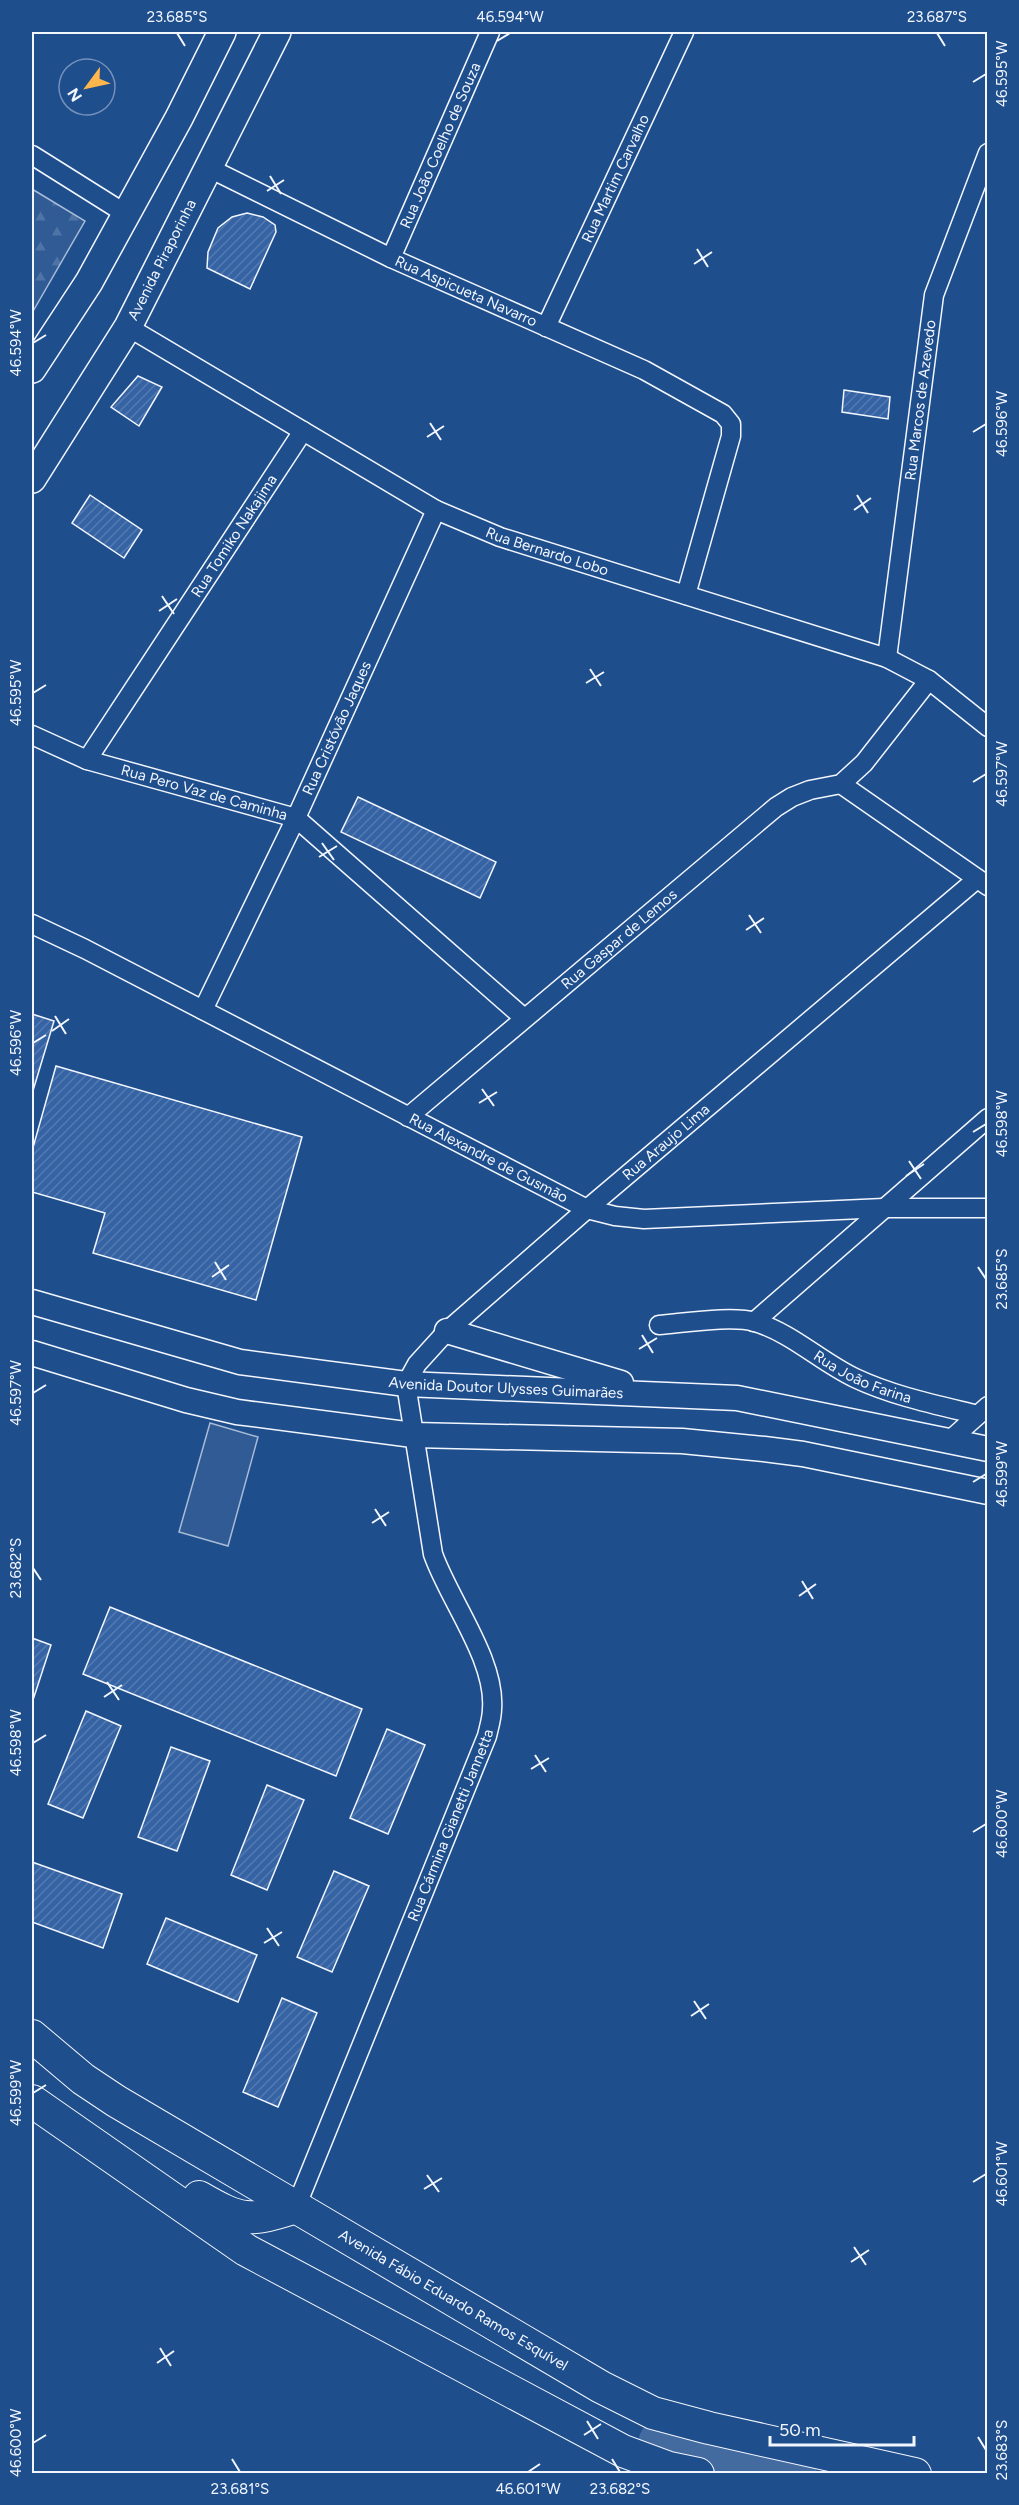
<svg xmlns="http://www.w3.org/2000/svg" width="1019" height="2505" font-family="Figtree,sans-serif">
  <defs>
    <pattern id="forest-firs" width="22" height="20" patternUnits="userSpaceOnUse" patternTransform="scale(1.5)"><rect width="22" height="20" fill="#305b95"/><path d="M5 1l3.5 6h-7zM16 11l3.5 6h-7z" fill="#4e73a5"/></pattern>
    <pattern id="building-hatch" width="6" height="6" patternUnits="userSpaceOnUse" patternTransform="scale(1.5)"><rect width="6" height="6" fill="#3563a3"/><path d="M-1 1l2-2M0 6l6-6M5 7l2-2" fill="none" stroke="#537ab1"/></pattern>
  </defs>
  <rect width="100%" height="100%" fill="#1f4e8c"/>
  <path fill="url(#forest-firs)" stroke="#a8bbd7" stroke-width="1.5" d="M32,189L85,221L32,313Z"/>
  <path fill="#305b95" stroke="#a8bbd7" stroke-width="1.5" d="M210,1423L258,1437L228,1546L179,1532Z"/>
  <g fill="none" stroke-linecap="round" stroke-linejoin="round">
    <path stroke="#446ba0" stroke-width="34" d="M656,2440L800,2474"/>
  </g>
  <path fill="url(#building-hatch)" stroke="#f2f6ff" stroke-width="1.5" d="M247,213L263,217L275,225L276,232L250,289L207,268L208,252L218,228L232,217Z
    M138,376L162,387L139,426L111,407Z
    M844,390L890,397L888,419L842,412Z
    M90,495L142,530L124,558L72,523Z
    M358,797L496,862L480,898L341,832Z
    M32,1014L54,1021L32,1094Z
    M56,1066L302,1137L256,1300L93,1253L105,1213L32,1192V1151Z
    M110,1607L362,1709L336,1776L83,1674Z
    M32,1638L51,1645L32,1703Z
    M86,1711L121,1726L83,1818L48,1804Z
    M387,1729L425,1745L388,1834L350,1818Z
    M171,1747L210,1761L177,1851L138,1837Z
    M267,1785L304,1800L267,1890L231,1875Z
    M32,1862L122,1894L103,1948L32,1922Z
    M334,1871L369,1886L332,1972L297,1957Z
    M166,1918L257,1955L238,2002L147,1964Z
    M282,1998L317,2013L278,2107L243,2092Z"/>
  <g fill="none" stroke-linecap="round" stroke-linejoin="round">
    <defs>
      <g id="street">
        <path d="M32,155L126,214"/>
        <path id="s1" d="M209,168L391,258L644,370L723,414L731,424V436L686,595"/>
        <path id="s2" d="M391,258L490,32"/>
        <path id="s3" d="M128,327L436,510L500,537L887,658L929,680L988,727"/>
        <path id="s4" d="M546,327L684,32"/>
        <path id="s5" d="M887,658L934,295L988,153"/>
        <path id="s6" d="M32,735L87,760L296,818L524,1018"/>
        <path id="s7" d="M87,760L303,431"/>
        <path d="M841,784L988,886"/>
        <path id="s8" d="M32,924L85,949L587,1209L615,1216L644,1219L884,1208H988"/>
        <path id="s9" d="M203,1010L296,818L436,510"/>
        <path id="s10" d="M408,1117L776,807L792,797L810,790L841,784L864,763L929,680"/>
        <path d="M754,1322L988,1118"/>
        <path id="s11" d="M659,1325C684,1323 733,1315 755,1322C792,1333 821,1362 855,1378C893,1396 937,1405 978,1415"/>
        <path d="M949,1441L988,1406"/>
        <path id="s12" d="M296,2207L487,1736C489,1727 492,1718 492,1709C496,1660 449,1600 433,1554L406,1384L417,1364L447,1331L587,1209L977,879"/>
      </g>
      <g id="secondary">
        <path id="s13" d="M32,1302L240,1362L406,1384L737,1398L988,1449"/>
        <path d="M447,1331L621,1383"/>
        <path d="M32,1353L186,1400L237,1412L413,1435L682,1441L764,1449L803,1454L988,1492"/>
      </g>
      <g id="primary">
        <path d="M32,369L89,282L179,118L222,32"/>
        <path id="s14" d="M32,479L128,327L277,32"/>
      </g>
      <g id="highway">
        <path id="s15" d="M32,2036L83,2079L116,2101L601,2387L653,2413L709,2428L915,2474"/>
        <path d="M32,2101L246,2250L623,2451L669,2468L698,2474"/>
        <path d="M199,2197C242,2222 249,2222 296,2207"/>
      </g>
    </defs>
    <use href="#street" stroke="#f2f6ff" stroke-width="21"/>
    <use href="#secondary" stroke="#f2f6ff" stroke-width="27"/>
    <use href="#primary" stroke="#f2f6ff" stroke-width="30"/>
    <use href="#highway" stroke="#f2f6ff" stroke-width="34"/>
    <use href="#street" stroke="#1f4e8c" stroke-width="18"/>
    <use href="#secondary" stroke="#1f4e8c" stroke-width="24"/>
    <use href="#primary" stroke="#1f4e8c" stroke-width="27"/>
    <use href="#highway" stroke="#1f4e8c" stroke-width="32"/>
  </g>
  <path fill="none" stroke="#f2f6ff" stroke-width="2" d="M177,33L185,46M937,33L945,46M497,41L510,33M973,82L986,74M270,176L281,194M267,191L284,180M697,249L708,267M694,264L712,252M33,343L46,335M430,423L441,440M973,432L986,424M427,437L444,426M857,495L868,513M854,510L871,498M162,596L174,614M159,611L177,599M590,669L601,686M586,683L604,672M33,693L46,685M973,782L986,774M322,843L334,860M319,857L337,846M749,915L761,933M746,930L764,918M55,1016L66,1034M52,1031L69,1019M33,1043L46,1035M482,1089L494,1106M479,1103L497,1092M973,1132L986,1124M909,1161L921,1179M906,1176L924,1164M215,1262L226,1280M978,1267L986,1279M212,1277L229,1265M642,1335L653,1353M639,1349L657,1338M33,1393L46,1385M973,1482L986,1474M375,1509L386,1526M372,1523L389,1512M33,1568L41,1580M802,1581L813,1599M799,1596L816,1584M107,1682L119,1700M104,1697L122,1685M33,1743L46,1735M535,1755L546,1772M531,1769L549,1758M973,1832L986,1824M267,1928L279,1946M264,1943L282,1932M694,2001L706,2019M691,2016L709,2004M33,2093L46,2085M427,2175L439,2192M973,2182L986,2174M424,2189L442,2178M854,2247L866,2265M851,2262L869,2250M160,2348L171,2366M157,2363L174,2351M587,2421L598,2439M584,2435L601,2424M978,2437L986,2450M33,2443L46,2435M232,2459L240,2472M612,2459L620,2472M528,2472L540,2464"/>
  <g text-anchor="middle" stroke-width="4.5" stroke-linejoin="round" paint-order="stroke">
    <g font-size="15" fill="#f2f6ff" stroke="#1f4e8c">
      <text dy="5" stroke="none"><textPath href="#s2" startOffset="123">Rua João Coelho de Souza</textPath></text>
      <text dy="5" stroke="none"><textPath href="#s4" startOffset="164">Rua Martim Carvalho</textPath></text>
      <text dy="5" stroke="none"><textPath href="#s14" startOffset="255">Avenida Piraporinha</textPath></text>
      <text dy="5" stroke="none"><textPath href="#s1" startOffset="285">Rua Aspicueta Navarro</textPath></text>
      <text dy="5" stroke="none"><textPath href="#s5" startOffset="260">Rua Marcos de Azevedo</textPath></text>
      <text dy="5" stroke="none"><textPath href="#s7" startOffset="268">Rua Tomiko Nakajima</textPath></text>
      <text dy="5" stroke="none"><textPath href="#s3" startOffset="477">Rua Bernardo Lobo</textPath></text>
      <text dy="5" stroke="none"><textPath href="#s9" startOffset="312">Rua Cristóvão Jaques</textPath></text>
      <text dy="5" stroke="none"><textPath href="#s6" startOffset="182">Rua Pero Vaz de Caminha</textPath></text>
      <text dy="5" stroke="none"><textPath href="#s10" startOffset="276">Rua Gaspar de Lemos</textPath></text>
      <text dy="5" stroke="none"><textPath href="#s12" startOffset="1232">Rua Araujo Lima</textPath></text>
      <text dy="5" stroke="none"><textPath href="#s8" startOffset="513">Rua Alexandre de Gusmão</textPath></text>
      <text dy="5" stroke="none"><textPath href="#s11" startOffset="218">Rua João Farina</textPath></text>
      <text dy="5" stroke="none"><textPath href="#s13" startOffset="484">Avenida Doutor Ulysses Guimarães</textPath></text>
      <text dy="5" stroke="none"><textPath href="#s12" startOffset="412">Rua Cármina Gianetti Jannetta</textPath></text>
      <text dy="5" stroke="none"><textPath href="#s15" startOffset="498">Avenida Fábio Eduardo Ramos Esquível</textPath></text>
    </g>
  </g>
  <rect width="1019" height="2505" fill="none" stroke="#1f4e8c" stroke-width="66"/>
  <g transform="translate(87 87) rotate(237)"><circle r="28" fill="#1f4e8c" stroke="#7391ba" stroke-width="1.5"/>
  <path d="M0-4.5L10 22L0 15L-10 22Z" fill="#ffb74d"/>
  <text y="-9" font-size="16" font-weight="bold" text-anchor="middle" fill="#f2f6ff">N</text>
  </g>
  <path d="M770 2436v9h144v-9" fill="none" stroke="#f2f6ff" stroke-width="3"/>
  <text x="779" y="2436" font-size="18" fill="#f2f6ff" stroke="#1f4e8c" stroke-width="4.5" paint-order="stroke">50 m</text>
  <rect x="33" y="33" width="953" height="2439" fill="none" stroke="#f2f6ff" stroke-width="2"/>
  <g font-size="15" text-anchor="middle" fill="#f2f6ff">
    <text x="177" y="22">23.685°S</text>
    <text x="510" y="22">46.594°W</text>
    <text x="937" y="22">23.687°S</text>
    <text transform="translate(1002 74) rotate(-90)" y="5">46.595°W</text>
    <text transform="translate(16 343) rotate(-90)" y="5">46.594°W</text>
    <text transform="translate(1002 424) rotate(-90)" y="5">46.596°W</text>
    <text transform="translate(16 693) rotate(-90)" y="5">46.595°W</text>
    <text transform="translate(1002 774) rotate(-90)" y="5">46.597°W</text>
    <text transform="translate(16 1043) rotate(-90)" y="5">46.596°W</text>
    <text transform="translate(1002 1124) rotate(-90)" y="5">46.598°W</text>
    <text transform="translate(1002 1279) rotate(-90)" y="5">23.685°S</text>
    <text transform="translate(16 1393) rotate(-90)" y="5">46.597°W</text>
    <text transform="translate(1002 1474) rotate(-90)" y="5">46.599°W</text>
    <text transform="translate(16 1568) rotate(-90)" y="5">23.682°S</text>
    <text transform="translate(16 1743) rotate(-90)" y="5">46.598°W</text>
    <text transform="translate(1002 1824) rotate(-90)" y="5">46.600°W</text>
    <text transform="translate(16 2093) rotate(-90)" y="5">46.599°W</text>
    <text transform="translate(1002 2174) rotate(-90)" y="5">46.601°W</text>
    <text transform="translate(16 2443) rotate(-90)" y="5">46.600°W</text>
    <text transform="translate(1002 2450) rotate(-90)" y="5">23.683°S</text>
    <text x="240" y="2494">23.681°S</text>
    <text x="528" y="2494">46.601°W</text>
    <text x="620" y="2494">23.682°S</text>
  </g>
</svg>
